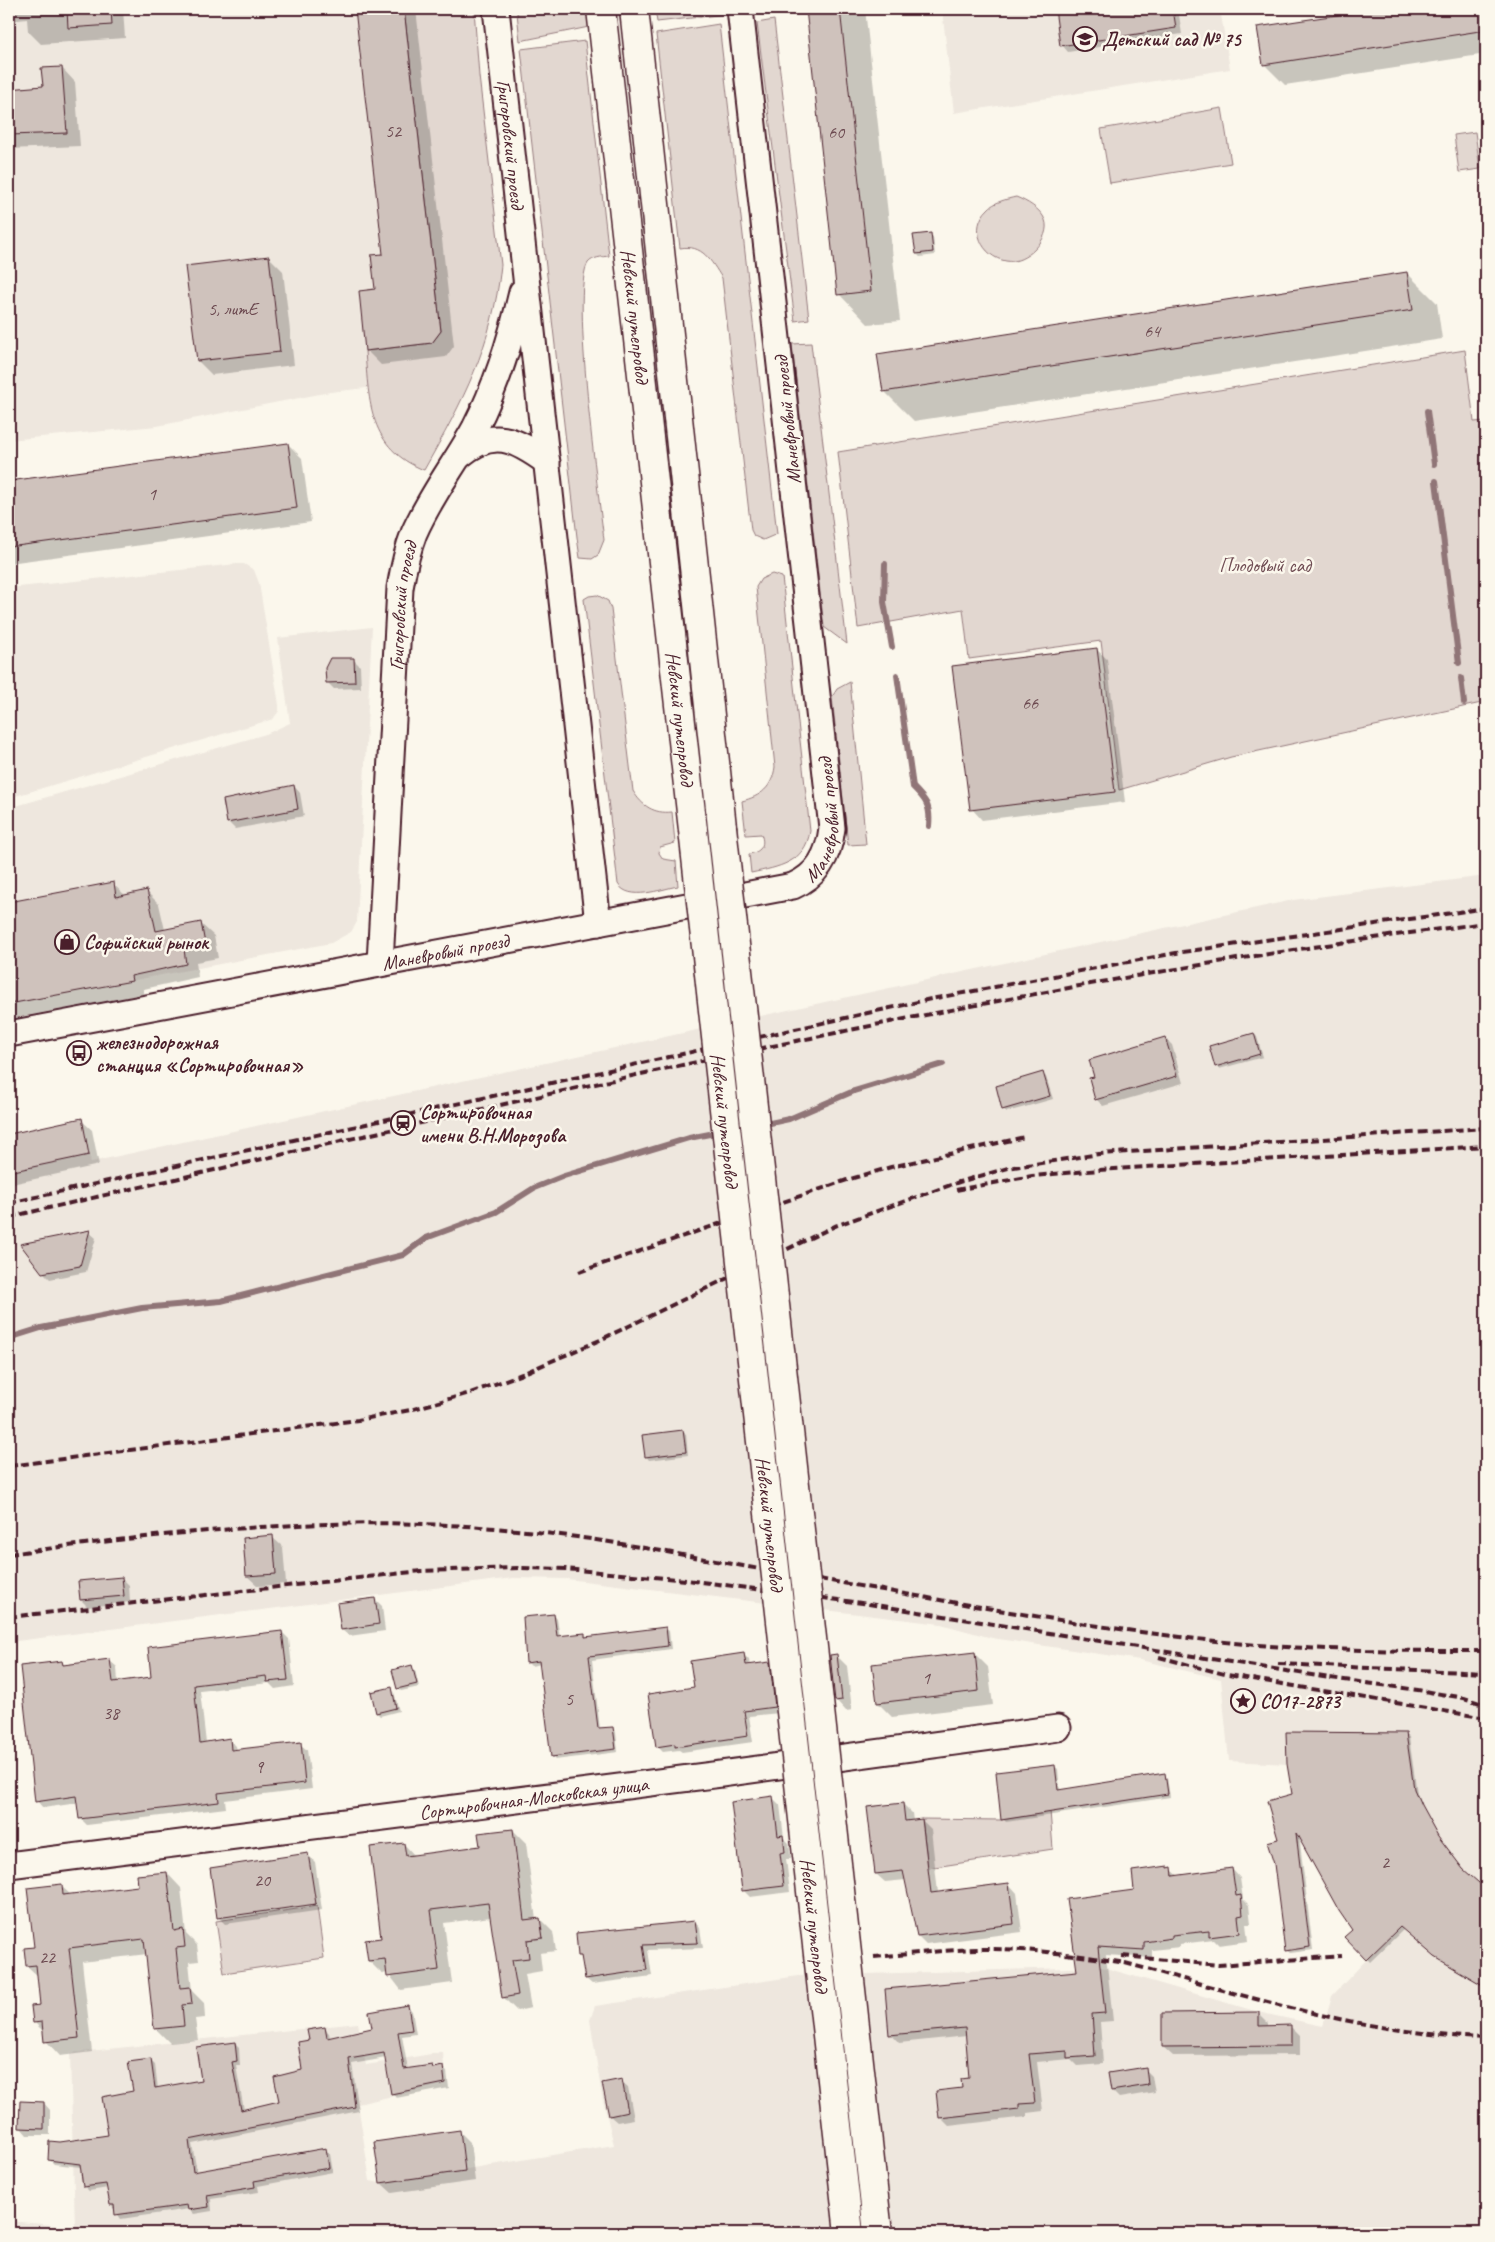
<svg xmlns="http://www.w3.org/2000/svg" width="1495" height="2242" font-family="Caveat,sans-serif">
  <rect width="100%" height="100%" fill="#fbf7ec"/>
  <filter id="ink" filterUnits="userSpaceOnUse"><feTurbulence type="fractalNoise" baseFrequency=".02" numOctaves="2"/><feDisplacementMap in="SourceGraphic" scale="10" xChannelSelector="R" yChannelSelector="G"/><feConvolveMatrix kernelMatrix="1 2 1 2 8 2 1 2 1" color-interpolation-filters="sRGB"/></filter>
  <g filter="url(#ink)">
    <path fill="#eee7de" d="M9,9H404L441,332L438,339L375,387L330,392L157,426L9,440Z
      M942,9H1220L1230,69L954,113Z
      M237,564H244L254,570L259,583L279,705V711L273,719L9,798V588Z
      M372,627L357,922L351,932L331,943L9,1004V808L266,734L290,723L278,638Z
      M1486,876V2233H9V2221L75,2227L70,2053L358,2023L366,2065L443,2052L445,2084L358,2104L370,2181L380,2183L614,2145L602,2096L590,2020L595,2006L798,1976L1102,1967L1262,2013L1323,2026L1332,1996L1366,1960L1344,1937L1352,1930L1301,1833L1287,1764L1229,1761L1221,1679L1140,1660L992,1638L941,1624L567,1579L513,1578L9,1642V1172L89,1155L91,1162L1293,900Z"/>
    <path fill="#e2d7d0" stroke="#967b7e" d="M404,9H474L479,76L501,265C493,345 463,401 424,470C369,448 369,403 365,351L432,343L441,331Z
      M519,9H588L589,27L520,41L517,13Z
      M655,9H725L726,14L657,22Z
      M774,20L809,319L795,321L757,23Z
      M719,24L777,534L763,540L754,536L751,530L722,278C711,261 703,244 680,248L656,34Z
      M585,41L609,256C602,257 593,257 588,263C570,289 599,498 604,540L598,555L592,559L580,558L577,537L521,49Z
      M1222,108L1231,163L1110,183L1101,129Z
      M1475,132L1480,169L1459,172L1454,135Z
      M1016,197C1026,201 1041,209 1045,220C1052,238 1025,265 1006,261C982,257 968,228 988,209C994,202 1007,199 1016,197Z
      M811,343L847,644L824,627L792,344Z
      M1465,350L1474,422L1486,421V702L1231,757L1119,790L1101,641L969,659L963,609L858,628L838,452Z
      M772,574L782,577L810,831C805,863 779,867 751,873L749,854C760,852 766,846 761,834L746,835L742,801C761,796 772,788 775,767L756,587L761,579Z
      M597,595L608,601L611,609L633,791C642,806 654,814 672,812L675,843L660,847L659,853L663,859L676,861L678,886C661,889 629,902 618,884L584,599L589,596Z
      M850,682L866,844L848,845L832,697L837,689Z
      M1050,1811L1053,1849L928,1868L922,1819L1001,1820Z
      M317,1906L324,1958L224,1973L216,1921Z"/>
    <path fill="#0003" d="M9,9H123L125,38L41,44L28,31L27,19L9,21Z
      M356,9H416L454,346L446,357L381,365L367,351L385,255Z
      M807,9H865L900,321L868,324L839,294Z
      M1056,9H1178L1182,34L1068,52L1062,45Z
      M1385,9H1486V54L1285,85L1264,64L1259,28Z
      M62,68L75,82L80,146L9,149V90L44,87Z
      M930,234L933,237L935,255L920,257L917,254Z
      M269,257L283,271L294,365L212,375L198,361Z
      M1407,273L1437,303L1442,339L914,421L884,391Z
      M288,444L302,458L311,522L9,563V482Z
      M1096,649L1107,659L1125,802L982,820L972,809Z
      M353,659L360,666L361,688L334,689L327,682Z
      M294,786L300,793L304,816L235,829L228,822Z
      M113,884L126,896L146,891L159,904L165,930L200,923L214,936L218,958L196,962L198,977L144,989V994L9,1019V903Z
      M1254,1034L1257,1037L1263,1057L1219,1069L1216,1066Z
      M1165,1038L1172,1045L1183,1083L1103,1106L1096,1099Z
      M1043,1074L1046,1077L1053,1099L1007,1112L1003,1109Z
      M81,1120L92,1130L99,1165L12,1184L9,1181V1135Z
      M89,1232L96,1238L86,1272L50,1279L43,1272Z
      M682,1431L686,1434L688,1455L649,1460L646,1456Z
      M272,1537L283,1547L286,1584L258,1586L247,1576L244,1539Z
      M122,1578L129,1585L130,1602L88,1607L81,1600L79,1583Z
      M375,1599L382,1606L385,1631L349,1636L342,1630Z
      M554,1615L557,1619L560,1637L584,1634L588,1638L665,1628L669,1631L671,1649L592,1660L600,1729L612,1728L616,1732L618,1752L555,1760L552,1757L541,1664L531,1666L527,1662Z
      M282,1632L289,1639L294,1686L275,1689L269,1683L200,1691L206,1743L229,1739L236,1746L237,1751L300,1744L307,1750L312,1789L225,1800L226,1808L87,1825L80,1818L78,1803L43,1808L37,1801L62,1662L65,1666L110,1661L117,1667L118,1682L153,1678Z
      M974,1653L988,1667L993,1705L892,1717L878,1703Z
      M743,1654L749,1660L750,1666L769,1664L775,1669L780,1713L749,1716L753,1742L682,1752L679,1750L663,1752L657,1746L695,1688Z
      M837,1656L847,1666L852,1710L846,1711L836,1700Z
      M412,1667L415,1670L419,1687L401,1691L398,1688Z
      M391,1689L394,1692L399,1711L380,1716L377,1713Z
      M1405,1734L1409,1737L1417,1793L1423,1810L1441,1841L1465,1872L1486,1890V1987L1440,1960L1404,1929L1370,1962L1346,1937L1354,1930L1299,1835L1313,1950L1290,1953L1286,1950L1280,1839L1293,1795Z
      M1054,1766L1058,1769L1060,1791L1164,1775L1167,1778L1170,1797L1006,1822L1003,1819Z
      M773,1798L780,1805L784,1838L789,1843L791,1859H786L790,1892L750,1897L743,1890Z
      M903,1804L912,1813L913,1821L922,1820L931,1829L938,1893L1009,1884L1017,1893L1022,1932L926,1944L918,1936L906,1880L885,1882L876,1874Z
      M513,1830L526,1843L536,1920L540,1919L553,1932L556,1951L540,1953L542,1971L525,1974L531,2008L517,2011L503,1997L491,1917L444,1923L452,1983L401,1990L388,1973L382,1974L369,1961L383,1939L404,1844L415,1856L481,1848Z
      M308,1855L315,1862L322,1910L225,1924L218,1917Z
      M1168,1867L1179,1876L1232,1869L1240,1878L1243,1899L1249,1905L1251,1924H1246L1248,1941L1219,1945L1214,1940L1180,1944V1947L1152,1950V1958L1106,1955L1113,2021L1100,2022L1103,2064L1077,2066L1070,2059L1037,2062L1043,2111L1027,2113V2117L949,2126L940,2117L970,2079L967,2036L899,2043L891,2034L1078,1972L1136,1891Z
      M167,1873L181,1888L186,1934L197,1945L199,1961L189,1962L192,1991L204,2003L205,2018L195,2019L198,2040L170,2043L156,2029L147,1954L82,1962L92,2052L60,2056L46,2041L45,2033L34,2022L42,2006L39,1977L27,1966L61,1886L71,1895L140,1887Z
      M695,1922L700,1928L703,1948L648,1950L652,1976L592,1984L586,1979L583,1959L579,1955Z
      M408,2007L412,2011L416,2034L402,2036L408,2070L432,2066L434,2069L442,2067L447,2072L449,2088L396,2098L392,2093L386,2058L352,2064L359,2111L192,2144L197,2172L325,2149L330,2154L333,2172L258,2186L259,2192L211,2199L212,2211L194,2214L189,2209L121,2219L111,2205L108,2188L89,2191L84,2186L81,2167L54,2164L49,2159L60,2143L110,2136L150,2060L155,2065L158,2089L202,2081L235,2044L239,2048L240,2066H236L244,2110L280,2102L303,2071L310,2041L325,2029L329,2033L330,2038L374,2029Z
      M1259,2014L1268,2023V2027L1290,2026L1300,2036V2055L1173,2056L1163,2047Z
      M1145,2069L1152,2076L1155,2092L1119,2098L1112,2091Z
      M621,2081L628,2087L634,2119L617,2122L610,2116Z
      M44,2103L50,2110V2135H27L21,2128Z
      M459,2131L470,2142L475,2181L392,2193L381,2183Z"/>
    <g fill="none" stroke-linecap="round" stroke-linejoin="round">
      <path stroke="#907477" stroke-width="6" d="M1427,411L1434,464
        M1436,481L1459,663
        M885,564L884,602L892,647
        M897,675L913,787C926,800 931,806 929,826
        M1461,678L1464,703
        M761,1125L789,1119L854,1091L943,1064
        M9,1338L41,1328L142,1308L221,1301L403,1255L426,1238L496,1212L534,1188L564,1176L689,1138L720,1132"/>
    </g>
    <path fill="#cfc2bc" stroke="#4a1f2b" d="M67,9H111L112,25L68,28Z
      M355,9H404L441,331L432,343L365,351L359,291L375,289L371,255L383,254Z
      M806,9H840L871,291L837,295Z
      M1055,9H1173L1176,28L1060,46Z
      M1377,9H1486V30L1263,65L1257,27Z
      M62,67L67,133L9,135V89L43,86L41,68Z
      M931,233L933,252L916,254L913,235Z
      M269,256L280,352L197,361L185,266Z
      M1407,272L1413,310L883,392L877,354Z
      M288,443L297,508L9,547V481Z
      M1097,648L1115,792L970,810L952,666Z
      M330,658H354L355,682L326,683L325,668Z
      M294,785L298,809L227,823L223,800Z
      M114,882L116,897L147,890L156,931L201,922L205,944L184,949L186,964L131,976L132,981L9,1004V902Z
      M1254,1033L1260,1054L1215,1067L1209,1046Z
      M1165,1037L1177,1076L1095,1100L1089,1078L1094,1077L1089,1060Z
      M1043,1072L1050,1096L1002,1110L996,1086Z
      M82,1118L89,1155L9,1172V1134Z
      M90,1230L80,1266L42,1273L20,1244Z
      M683,1430L686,1452L645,1457L642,1435Z
      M273,1535L276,1574L246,1576L243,1538Z
      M122,1577L124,1596L80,1600L78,1581Z
      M375,1598L379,1624L341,1630L337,1603Z
      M554,1614L557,1636L585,1633V1637L666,1627L668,1646L589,1656L598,1728L613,1727L616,1749L551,1757L539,1661L526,1663L523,1617Z
      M282,1631L288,1680L267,1682L266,1676L194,1685L200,1743L230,1738L231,1750L301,1742L305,1783L218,1793L219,1802L79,1819L76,1796L35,1802L20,1666L62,1661L63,1665L110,1659L113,1682L151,1677L148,1647Z
      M975,1652L979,1691L877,1703L872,1664Z
      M744,1653L746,1665L770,1662L775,1707L744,1711L748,1736L675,1747V1744L656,1747L648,1694L694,1687L690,1661Z
      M837,1654L842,1700L835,1701L830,1655Z
      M412,1665L417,1684L397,1689L392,1670Z
      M392,1687L396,1708L376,1713L371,1692Z
      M1286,1732L1406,1733L1414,1789L1421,1805L1438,1836L1463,1869L1486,1889V1987L1435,1957L1400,1927L1366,1960L1344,1937L1352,1930L1339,1911L1296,1833L1310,1947L1285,1951L1274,1864L1267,1842L1278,1839L1267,1801L1292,1794L1287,1764Z
      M1055,1765L1058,1790L1165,1773L1168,1794L1001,1820L996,1772Z
      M773,1796L778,1836L783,1835L785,1852L780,1853L784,1886L742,1891L731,1802Z
      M903,1803L905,1821L922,1819L931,1893L1009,1883L1014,1924L917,1936L903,1871L875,1874L867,1807Z
      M513,1829L524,1920L540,1918L543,1938L527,1940L529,1958L512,1960L518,1995L502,1998L488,1903L431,1910L439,1970L387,1977L385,1959L368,1961L365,1940L381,1938L370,1847L404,1843L406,1856L480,1846L478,1833Z
      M308,1853L316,1904L217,1918L210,1868Z
      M1168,1866V1868L1172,1867L1173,1876L1232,1868L1236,1896L1241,1895L1243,1915L1238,1916L1240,1933L1209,1937V1931L1172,1935V1938L1144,1942V1950L1098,1947L1105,2013L1092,2014L1095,2056L1067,2058V2051L1029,2054L1035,2103L1019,2104V2109L939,2118L936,2091L962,2088L961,2079L969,2078L965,2028L889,2035L885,1989L1077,1971L1067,1899L1134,1890L1132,1871Z
      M167,1872L174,1931L183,1929L185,1947L176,1948L180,1988L190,1987L192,2004L182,2005L184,2026L154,2029L144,1939L69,1948L79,2038L44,2042L42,2022L33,2023L31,2006L40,2005L36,1965L26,1966L24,1948L34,1947L27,1888L62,1884L63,1895L138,1886L137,1875Z
      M695,1921L698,1943L643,1945L647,1970L585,1979L581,1956H578L576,1933Z
      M408,2005L412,2030L398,2032L404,2069L432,2065L433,2068L443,2066L445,2083L391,2094L384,2053L349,2059L355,2107L189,2140L193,2172L326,2148L329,2168L254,2181L255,2187L207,2195L209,2207L188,2210L187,2205L115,2215L114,2205H110L106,2184L83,2187L80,2164L48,2160L49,2141L60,2142L108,2135L102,2097L133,2091L128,2062L151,2059L155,2088L201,2080L196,2047L235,2042L237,2061L232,2062L241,2110L279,2101L274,2077L302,2070L298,2042L309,2040L307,2030L325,2027L327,2038L372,2028L369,2012Z
      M1259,2012V2026L1291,2025V2046L1162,2047V2013Z
      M1146,2067L1148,2085L1111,2091L1108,2073Z
      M622,2079L628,2112L609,2116L602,2083Z
      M20,2101L44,2102V2129L19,2128Z
      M460,2130L465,2171L380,2183L374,2142Z"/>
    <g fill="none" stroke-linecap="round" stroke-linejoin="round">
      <defs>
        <g id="minor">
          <path id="s1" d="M496,9L598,923"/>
          <path d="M459,456C493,427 515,439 547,462"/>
          <path id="s2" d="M380,963L400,588C403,570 407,551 414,533C430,496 456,463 475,428C497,385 511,340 522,292"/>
          <path id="s3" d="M9,1034L793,886C818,875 829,855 832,828L740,9"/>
          <path id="s4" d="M9,1865L721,1774L1058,1728"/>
        </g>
        <g id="major">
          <path id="s5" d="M601,9L693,830"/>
          <path d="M634,9L722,827"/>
        </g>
      </defs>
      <use href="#minor" stroke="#4a1f2b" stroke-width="29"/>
      <use href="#major" stroke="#4a1f2b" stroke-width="31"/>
      <use href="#minor" stroke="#fbf7ec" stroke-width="25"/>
      <use href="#major" stroke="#fbf7ec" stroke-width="28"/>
      <path stroke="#4a1f2b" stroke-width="4" stroke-dasharray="8 4" stroke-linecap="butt" d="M956,1190L1032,1176L1099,1170L1486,1146
        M9,1203L931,999L1176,953L1486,908
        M9,1217C498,1106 987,986 1486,923
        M579,1272L847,1180L891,1167L1025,1137
        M9,1466L358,1420L410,1410L470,1393L522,1374L600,1340L835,1226L959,1182L1008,1168L1099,1154L1486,1128
        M9,1554C175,1531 347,1513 516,1530C607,1538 698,1559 789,1574C934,1598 1079,1627 1225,1642C1312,1651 1399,1651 1486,1651
        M9,1617L421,1571L518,1568L566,1569L687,1580L869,1604L1330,1678L1418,1690L1464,1698L1486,1705
        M1159,1657L1228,1675L1486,1718
        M1278,1664L1486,1673
        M1122,1956L1218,1965L1342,1956
        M874,1957C912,1954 950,1949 988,1949C1034,1949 1080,1955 1125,1963C1244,1995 1362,2034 1486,2038"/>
      <defs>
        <g id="major-bridge">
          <path d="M722,827L878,2233"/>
          <path id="s6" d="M693,830L849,2233"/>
        </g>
      </defs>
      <use href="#major-bridge" stroke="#4a1f2b" stroke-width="31" stroke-linecap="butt"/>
      <use href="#major-bridge" stroke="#fbf7ec" stroke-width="28"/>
    </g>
  </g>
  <defs>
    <symbol id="school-ring" viewBox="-11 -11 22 22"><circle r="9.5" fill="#fbf7ec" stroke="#4a1f2b" stroke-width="1.5"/><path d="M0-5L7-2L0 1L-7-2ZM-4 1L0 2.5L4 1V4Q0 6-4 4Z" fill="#4a1f2b"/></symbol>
    <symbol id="shop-ring" viewBox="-11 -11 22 22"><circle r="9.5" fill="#fbf7ec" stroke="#4a1f2b" stroke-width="1.5"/><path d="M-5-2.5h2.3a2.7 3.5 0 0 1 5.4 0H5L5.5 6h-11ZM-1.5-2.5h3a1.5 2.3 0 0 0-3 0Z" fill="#4a1f2b"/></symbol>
    <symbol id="bus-ring" viewBox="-11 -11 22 22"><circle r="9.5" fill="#fbf7ec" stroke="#4a1f2b" stroke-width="1.5"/><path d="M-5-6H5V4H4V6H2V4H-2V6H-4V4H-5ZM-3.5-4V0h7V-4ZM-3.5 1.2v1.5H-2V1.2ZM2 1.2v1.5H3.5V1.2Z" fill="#4a1f2b"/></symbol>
    <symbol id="station-ring" viewBox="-11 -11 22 22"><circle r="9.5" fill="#fbf7ec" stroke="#4a1f2b" stroke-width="1.5"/><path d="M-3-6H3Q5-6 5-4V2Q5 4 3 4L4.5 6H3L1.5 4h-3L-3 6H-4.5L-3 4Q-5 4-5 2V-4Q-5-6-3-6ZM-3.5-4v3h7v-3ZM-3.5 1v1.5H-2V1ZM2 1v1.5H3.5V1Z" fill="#4a1f2b"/></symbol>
    <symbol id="sight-ring" viewBox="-11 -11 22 22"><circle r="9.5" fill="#fbf7ec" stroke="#4a1f2b" stroke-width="1.5"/><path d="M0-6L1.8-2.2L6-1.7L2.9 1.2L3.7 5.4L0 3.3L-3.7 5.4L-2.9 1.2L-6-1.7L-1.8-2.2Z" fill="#4a1f2b"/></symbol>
  </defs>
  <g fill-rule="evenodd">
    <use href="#school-ring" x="1071" y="25" width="28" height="28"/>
    <use href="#shop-ring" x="53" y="928" width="28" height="28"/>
    <use href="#bus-ring" x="65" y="1039" width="28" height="28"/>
    <use href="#station-ring" x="389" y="1109" width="28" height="28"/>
    <use href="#sight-ring" x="1229" y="1687" width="28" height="28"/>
  </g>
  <g text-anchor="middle" stroke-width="5" stroke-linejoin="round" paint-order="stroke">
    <g font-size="18" fill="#6b484f">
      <text x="393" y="137">52</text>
      <text x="836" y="138">60</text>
      <text x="233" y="315">5, литЕ</text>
      <text x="1152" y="337">64</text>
      <text x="152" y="500">1</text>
      <text x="1030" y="709">66</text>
      <text x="926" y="1684">1</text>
      <text x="569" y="1705">5</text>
      <text x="111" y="1719">38</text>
      <text x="259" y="1773">9</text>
      <text x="1385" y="1868">2</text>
      <text x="262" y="1886">20</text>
      <text x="47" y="1963">22</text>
    </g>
    <g font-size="20" font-weight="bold" fill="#4a1f2b" stroke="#fbf7ec" text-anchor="start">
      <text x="1102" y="46">Детский сад № 75</text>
      <text x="84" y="949">Софийский рынок</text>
      <text x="96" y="1049">железнодорожная<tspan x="96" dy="23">станция «Сортировочная»</tspan></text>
      <text x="420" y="1119">Сортировочная<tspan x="420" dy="23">имени В.Н.Морозова</tspan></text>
      <text x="1260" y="1708">СО17-2873</text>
    </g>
    <g font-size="20" fill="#4a1f2b" stroke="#fbf7ec">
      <text dy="7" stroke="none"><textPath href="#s1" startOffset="136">Григоровский проезд</textPath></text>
      <text dy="7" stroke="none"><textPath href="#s5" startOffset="309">Невский путепровод</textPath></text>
      <text transform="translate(787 420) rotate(-96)" y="7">Маневровый проезд</text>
      <text dy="7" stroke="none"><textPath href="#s2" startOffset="358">Григоровский проезд</textPath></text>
      <text dy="7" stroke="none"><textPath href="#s5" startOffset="714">Невский путепровод</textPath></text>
      <text dy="7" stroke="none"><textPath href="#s3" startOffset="878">Маневровый проезд</textPath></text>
      <text dy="7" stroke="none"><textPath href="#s3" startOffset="444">Маневровый проезд</textPath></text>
      <text dy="7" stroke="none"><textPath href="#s6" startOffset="292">Невский путепровод</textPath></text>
      <text dy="7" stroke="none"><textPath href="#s6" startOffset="698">Невский путепровод</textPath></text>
      <text dy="7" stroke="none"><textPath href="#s4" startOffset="529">Сортировочная-Московская улица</textPath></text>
      <text dy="7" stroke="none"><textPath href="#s6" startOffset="1102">Невский путепровод</textPath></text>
    </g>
    <g font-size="20" fill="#704d54" stroke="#fbf7ec">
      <text x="1265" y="572">Плодовый сад</text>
    </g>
  </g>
  <rect width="1495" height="2242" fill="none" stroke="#fbf7ec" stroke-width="30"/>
  <rect x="15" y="15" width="1465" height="2212" fill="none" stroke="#4a1f2b" stroke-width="2" filter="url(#ink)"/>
</svg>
